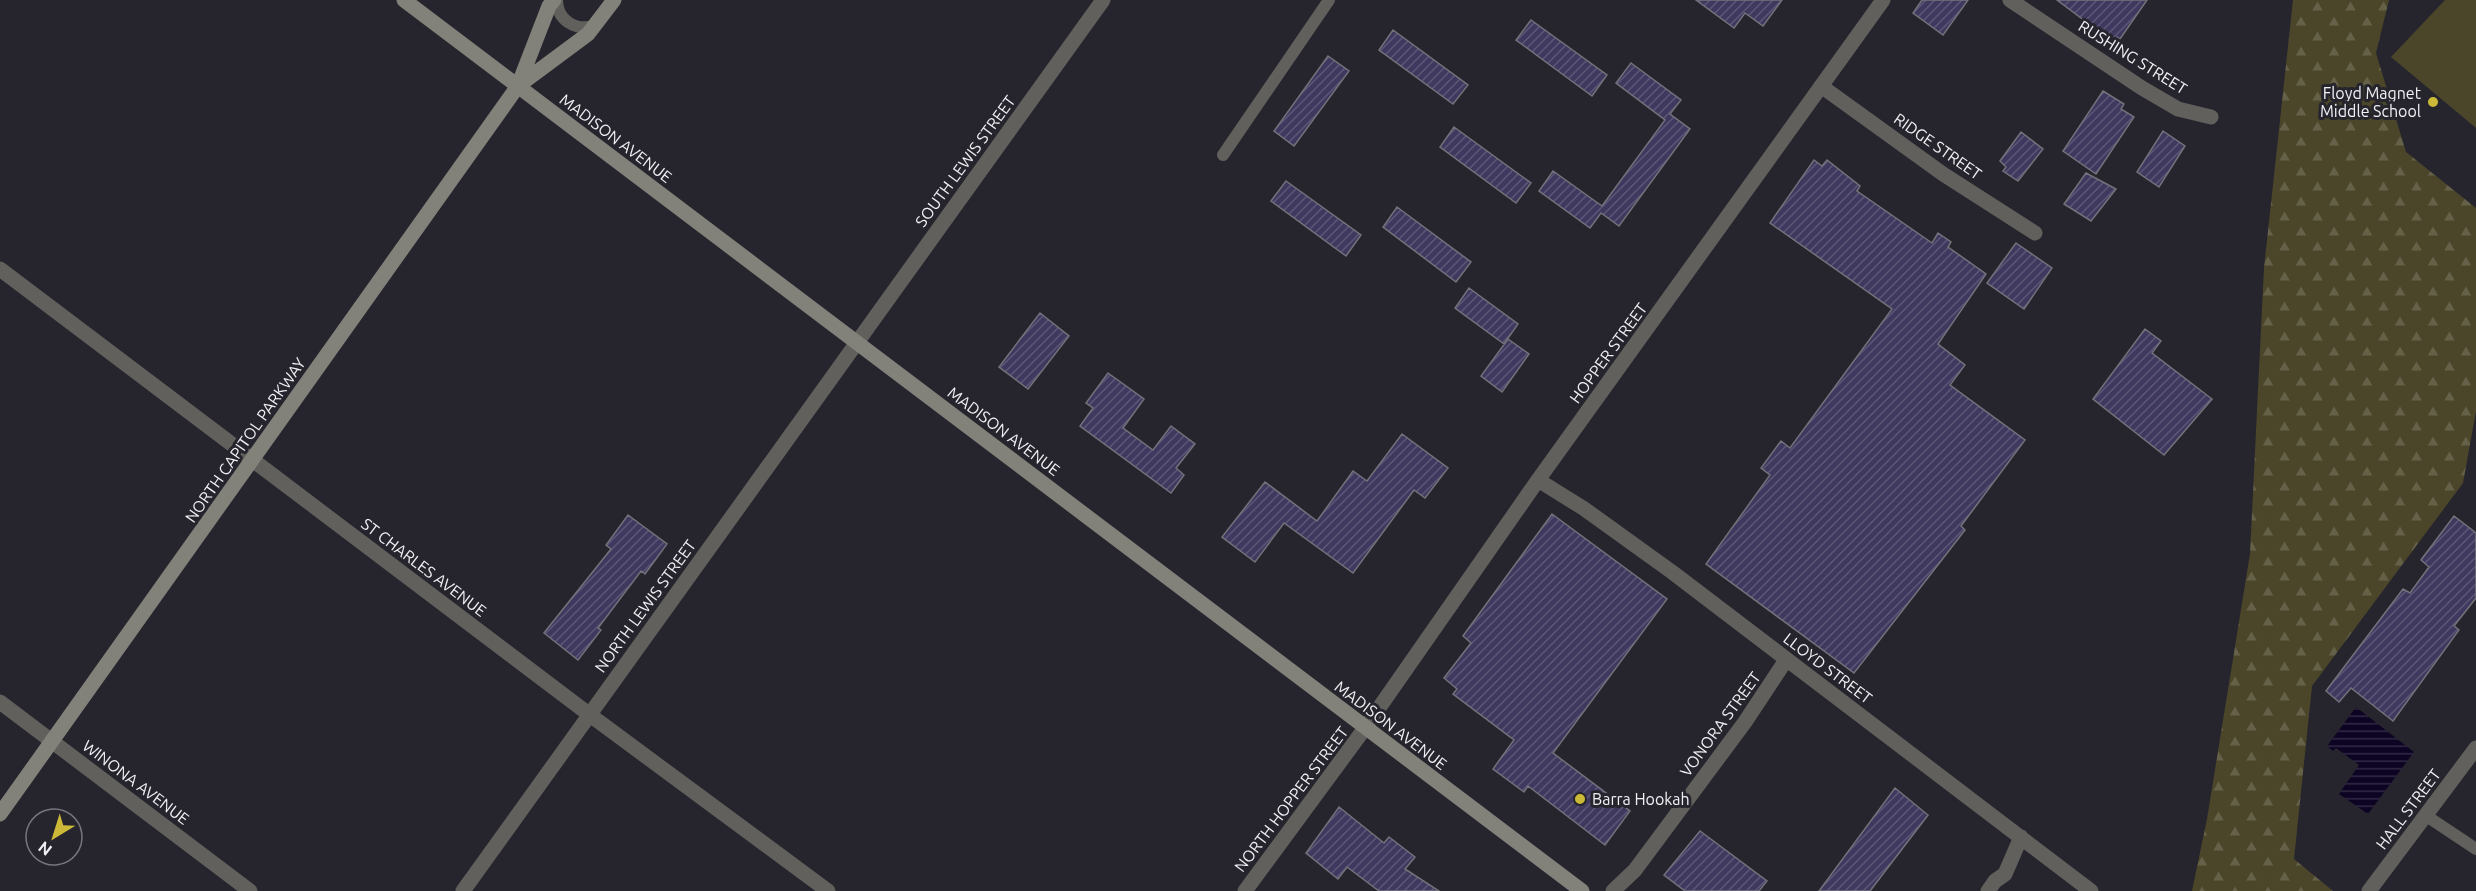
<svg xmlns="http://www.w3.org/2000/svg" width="2476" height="891" font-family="Ubuntu,sans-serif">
  <defs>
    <pattern id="forest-firs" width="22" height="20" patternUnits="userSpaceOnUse" patternTransform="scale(1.5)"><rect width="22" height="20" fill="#4b4629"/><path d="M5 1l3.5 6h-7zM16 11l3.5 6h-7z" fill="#656149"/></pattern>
    <pattern id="water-rules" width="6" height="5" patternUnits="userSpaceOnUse" patternTransform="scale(1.5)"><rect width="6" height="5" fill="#0d0424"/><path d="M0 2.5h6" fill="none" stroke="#312944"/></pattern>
    <pattern id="building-hatch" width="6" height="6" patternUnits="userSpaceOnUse" patternTransform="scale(1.5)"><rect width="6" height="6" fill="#40395f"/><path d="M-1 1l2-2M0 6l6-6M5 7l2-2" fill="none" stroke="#5c5677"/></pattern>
  </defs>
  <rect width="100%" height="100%" fill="#26252d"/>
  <path fill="#4b4629" d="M2445,0H2476V128L2391,57Z"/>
  <path fill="url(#forest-firs)" d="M2293,0H2389L2376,53L2406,152L2476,208V411L2463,483L2312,686L2294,859L2333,891H2192L2207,819L2250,554L2264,268Z"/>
  <path fill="url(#water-rules)" d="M2356,707L2414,752L2368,814L2339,794L2359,765L2336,748L2333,751L2327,746Z"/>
  <path fill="url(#building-hatch)" stroke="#73727b" stroke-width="1.5" d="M1696,0H1782L1763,26L1745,13L1734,28Z
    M1922,0H1968L1943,35L1913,13Z
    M2057,0H2147L2120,39L2117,37L2113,42Z
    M1531,20L1607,75L1592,96L1516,40Z
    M1393,30L1468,85L1453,104L1379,50Z
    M1328,56L1349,71L1294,146L1274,131Z
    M1631,63L1681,100L1670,114L1690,129L1619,226L1601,213L1590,228L1539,191L1553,171L1602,206L1665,120L1616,83Z
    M2103,91L2124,104L2121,109L2134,117L2096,174L2063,151Z
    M1454,127L1531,183L1516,203L1440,147Z
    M2163,131L2185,146L2159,187L2137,172Z
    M2021,132L2043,149L2018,181L2003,171L2006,167L2000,161Z
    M1814,160L1822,166L1827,160L1860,186L1857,191L1932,243L1938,233L1951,242L1948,247L1986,274L1938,344L1965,365L1950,385L2025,440L1961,526L1965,530L1854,673L1706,564L1770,475L1761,468L1781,441L1790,448L1892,309L1770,223Z
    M2086,173L2116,189L2091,221L2064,204Z
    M1286,181L1361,235L1346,256L1271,201Z
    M1397,207L1471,262L1456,282L1383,227Z
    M2016,243L2052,268L2024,309L1987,283Z
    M1469,288L1518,324L1504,344L1455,308Z
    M1040,313L1069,336L1028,389L999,367Z
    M2145,329L2161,341L2152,353L2212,399L2164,455L2093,399Z
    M1508,339L1529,354L1502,392L1481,376Z
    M1108,373L1144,399L1123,428L1153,450L1171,426L1195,444L1176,468L1184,475L1171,493L1080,426L1093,408L1086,403Z
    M1402,434L1448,468L1425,498L1414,490L1353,573L1284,523L1255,562L1222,537L1265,482L1317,521L1353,471L1367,481Z
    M1552,514L1667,599L1553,753L1630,811L1605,845L1528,786L1524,792L1493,769L1514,740L1453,694L1457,689L1444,678L1471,643L1463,636Z
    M628,515L667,544L645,574L641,571L598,628L601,630L578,660L544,633L611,549L606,545Z
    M2454,516L2476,533V598L2454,626L2459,630L2393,721L2351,688L2339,702L2326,691L2403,589L2410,593L2429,567L2421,560Z
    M1895,788L1928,815L1870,891H1819Z
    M1339,807L1384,843L1389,837L1415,857L1405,869L1439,891H1379L1347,867L1338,879L1306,853Z
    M1700,831L1767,881L1759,891H1685L1664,875Z"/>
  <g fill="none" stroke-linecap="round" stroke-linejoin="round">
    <path stroke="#61605c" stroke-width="12" d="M557,0C557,20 575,31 594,26
      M1223,155L1329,0
      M2425,815L2476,849"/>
    <path stroke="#61605c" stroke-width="15" d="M2010,0L2142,88L2178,109L2211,117
      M1821,86L1943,174L2035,233
      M0,269L590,715L828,891
      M1538,480L1583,508L1672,572L2091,891
      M0,702L250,891
      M463,891L1103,0
      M1245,891L1365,728L1538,480L1883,0
      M1613,891L1635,870L1745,722L1786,660
      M1988,891L1995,881L2005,874L2021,837
      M2369,891L2476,748"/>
    <path stroke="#82817a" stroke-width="15" d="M404,0L1582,891
      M518,86L588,34L614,0
      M0,814L518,86L549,6L554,0"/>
  </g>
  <g fill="#cdb938" stroke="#26252d" stroke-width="2">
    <circle cx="2433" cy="102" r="6"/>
    <circle cx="1580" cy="799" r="6"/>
  </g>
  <g text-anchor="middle" stroke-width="6" stroke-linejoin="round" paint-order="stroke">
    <g font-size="16" fill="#f1f0f5" stroke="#26252d">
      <text transform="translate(2133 57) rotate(32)" y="6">RUSHING STREET</text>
      <text transform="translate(616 138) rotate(37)" y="6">MADISON AVENUE</text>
      <text transform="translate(1938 146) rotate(35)" y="6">RIDGE STREET</text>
      <text transform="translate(965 161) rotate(-54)" y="6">SOUTH LEWIS STREET</text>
      <text transform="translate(1608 353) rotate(-54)" y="6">HOPPER STREET</text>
      <text transform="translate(1004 431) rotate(37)" y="6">MADISON AVENUE</text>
      <text transform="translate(245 440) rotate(-55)" y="6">NORTH CAPITOL PARKWAY</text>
      <text transform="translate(424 567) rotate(37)" y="6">ST CHARLES AVENUE</text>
      <text transform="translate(645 606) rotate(-54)" y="6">NORTH LEWIS STREET</text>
      <text transform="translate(1828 668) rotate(37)" y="6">LLOYD STREET</text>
      <text transform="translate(1720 724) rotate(-54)" y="6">VONORA STREET</text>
      <text transform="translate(1391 725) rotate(37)" y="6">MADISON AVENUE</text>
      <text transform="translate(136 782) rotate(37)" y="6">WINONA AVENUE</text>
      <text transform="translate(1291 799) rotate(-53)" y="6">NORTH HOPPER STREET</text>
      <text transform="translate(2408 809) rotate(-53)" y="6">HALL STREET</text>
    </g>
    <g font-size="16" fill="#f1f0f5" stroke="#26252d" text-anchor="end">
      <text x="2421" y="99">Floyd Magnet<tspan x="2421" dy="18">Middle School</tspan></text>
      <text x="1592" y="805" text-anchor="start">Barra Hookah</text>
    </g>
  </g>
  <g transform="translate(54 837) rotate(218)"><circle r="28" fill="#26252d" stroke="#77767d" stroke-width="1.5"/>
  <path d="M0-4.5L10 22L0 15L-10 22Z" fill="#cdb938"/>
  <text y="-9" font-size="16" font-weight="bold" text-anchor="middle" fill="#f1f0f5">N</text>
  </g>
</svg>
